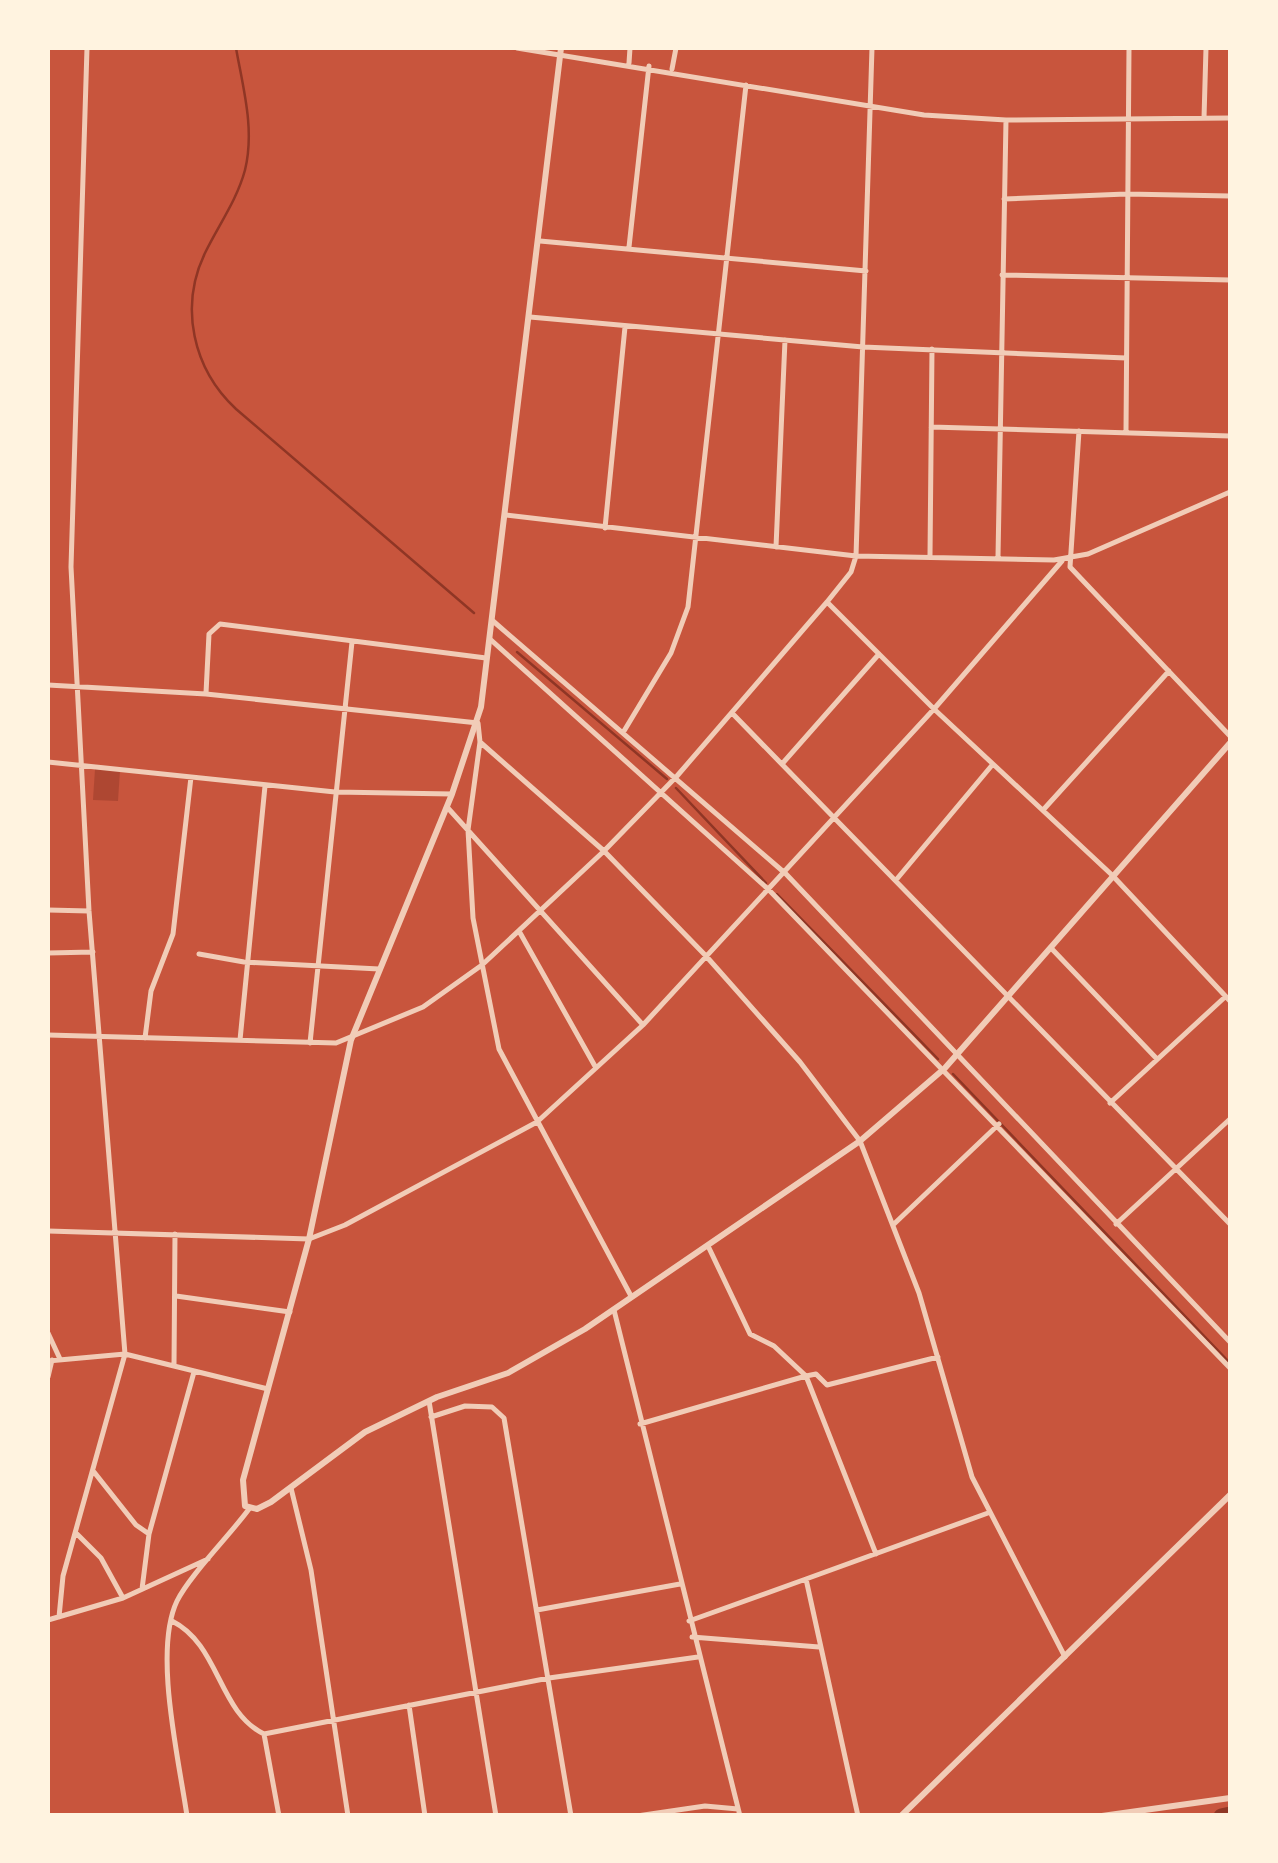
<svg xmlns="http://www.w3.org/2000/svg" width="1278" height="1863" font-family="'Noto Sans',sans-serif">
  <rect width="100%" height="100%" fill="#c8553d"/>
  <path fill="#ae4732" d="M95,769L120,770L118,801L93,800Z"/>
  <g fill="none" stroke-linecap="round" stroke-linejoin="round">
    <path stroke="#8f3625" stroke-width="2.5" d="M236,48C243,88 255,129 245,170C237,200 218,226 205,253C179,307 193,369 236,409L474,613
      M517,652L667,779
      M676,788L766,883
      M777,894L938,1059
      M953,1074L1230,1363"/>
    <path stroke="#8f3625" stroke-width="15" d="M1221,1816L1230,1814"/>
    <path stroke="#f1ccb7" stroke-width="5" d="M517,48L924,115L1006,120L1230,118
      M629,63L630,48
      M672,69L676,48
      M1204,118L1206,48
      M1004,199L1126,194L1230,196
      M540,241L866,271
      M629,247L649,66
      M1002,275L1230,280
      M530,317L863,347L1126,358
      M931,427L1230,436
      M1079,431L1070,567L1230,736
      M1126,432L1129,48
      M506,515L856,556L1054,560L1088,554L1230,492
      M605,528L625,327
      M776,547L785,340
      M930,556L932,349
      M998,557L1006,120
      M827,602L934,709L1062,561
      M493,621L786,874L1230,1342
      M491,640L769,890L1230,1368
      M48,685L206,694L478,723L480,742L468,830L473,918L499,1049L631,1296
      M206,693L209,634L220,624L486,658
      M732,713L1230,1224
      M624,731L671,653L688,607L746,85
      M480,742L604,851L706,956L800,1062L860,1141L919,1293L972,1477L1065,1657
      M48,762L335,792L452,794
      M782,764L879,654
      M993,764L1112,875L1230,1001
      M447,807L643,1025
      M1044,809L1169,671
      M48,910L89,911
      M519,931L596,1068
      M1051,948L1157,1059
      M48,953L93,952
      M199,954L244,962L379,969
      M48,1035L336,1043L423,1007L482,965L604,851L677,776L827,602L851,572L856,556L872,48
      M145,1038L151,991L173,934L191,777
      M240,1040L265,786
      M310,1043L352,642
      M1110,1103L1225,997
      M894,1224L999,1124
      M1116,1224L1230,1119
      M48,1231L309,1239L345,1225L537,1122L643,1025L934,709L993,764L896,880
      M709,1248L750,1334L774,1346L806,1376L876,1554
      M176,1296L290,1312
      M614,1310L740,1816
      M48,1333L60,1359
      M48,1361L125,1354L268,1389
      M174,1366L175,1234
      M48,1377L52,1360
      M429,1401L496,1816
      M431,1417L465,1406L492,1407L504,1418L571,1816
      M640,1424L806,1376L816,1374L827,1385L938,1357
      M94,1472L136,1525L149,1534
      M291,1488L311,1570L348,1816
      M77,1534L101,1558L123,1598
      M142,1589L149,1534L194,1372
      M537,1610L680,1584
      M59,1617L63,1576L125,1354L89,911L71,567L87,48
      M48,1620L123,1598L208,1559
      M172,1621C220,1645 218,1712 264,1734L549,1678L698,1657
      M689,1621L806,1579
      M692,1637L819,1647
      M409,1705L425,1816
      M264,1734L279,1816
      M187,1816C179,1760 153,1651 177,1601C190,1575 230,1535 249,1509
      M637,1816L705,1806L738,1809
      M858,1816L806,1579L988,1513"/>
    <path stroke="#f1ccb7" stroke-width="6" d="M561,48L481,707L452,794L351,1040L309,1239L243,1480L245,1506L257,1509L271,1502L365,1432L437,1397L508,1373L585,1329L860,1141L945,1068L1230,743
      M901,1816L1230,1495
      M1102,1816L1230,1798"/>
  </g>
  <rect width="1278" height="1863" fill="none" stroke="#fff3e0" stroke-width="100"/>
</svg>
